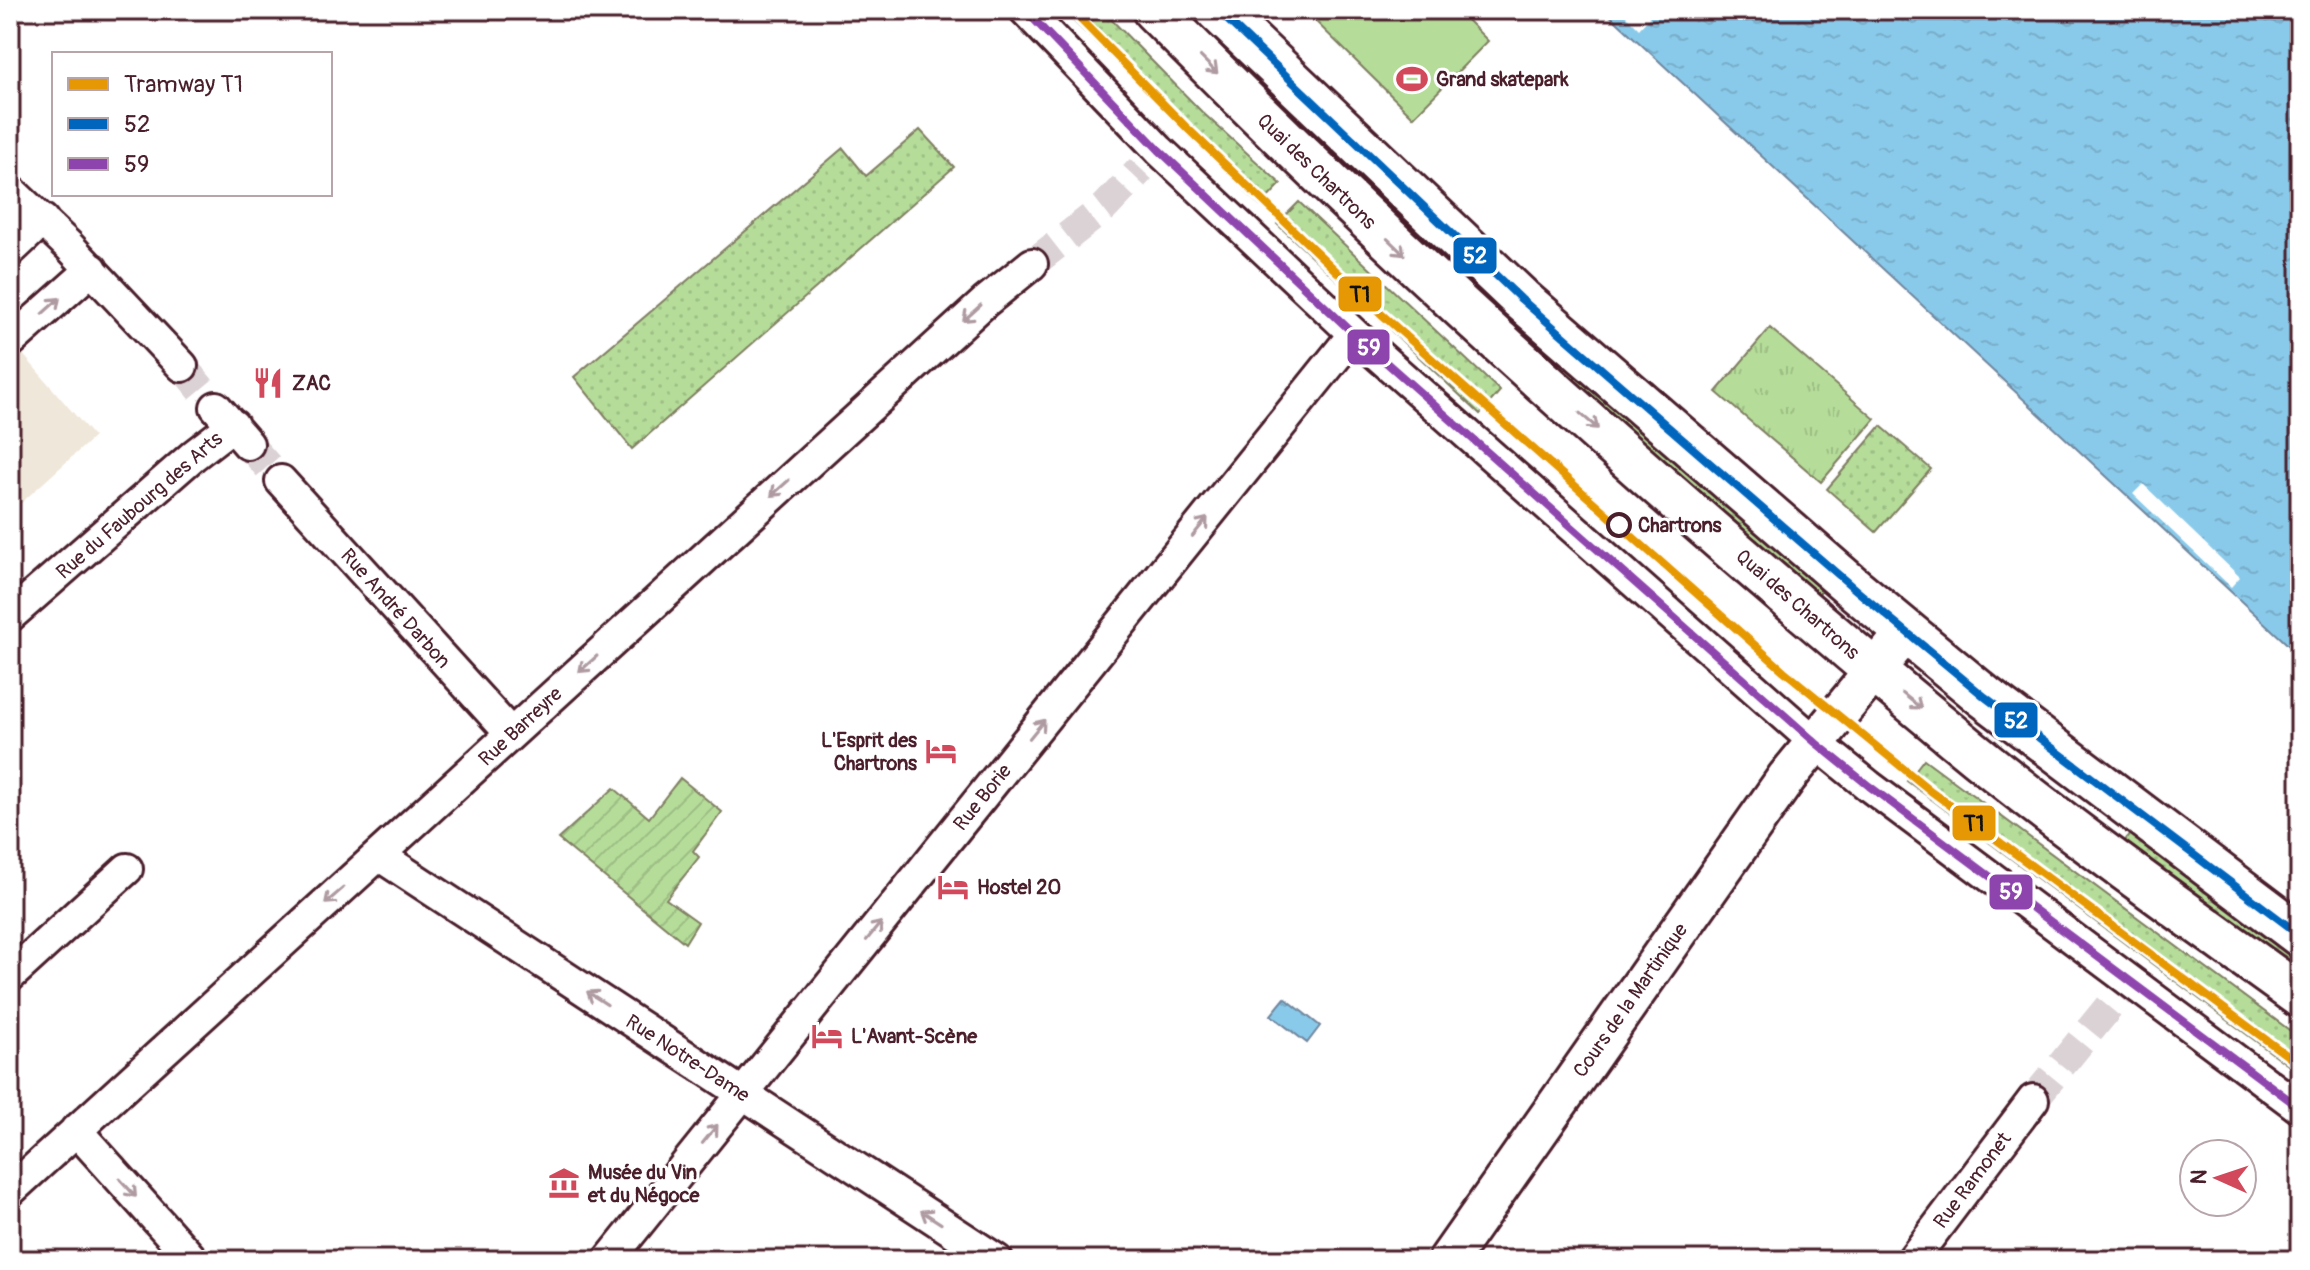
<svg xmlns="http://www.w3.org/2000/svg" width="2310" height="1270" font-family="Pangolin,sans-serif">
  <defs>
    <pattern id="grass-dots" width="8" height="8" patternUnits="userSpaceOnUse" patternTransform="scale(2)"><rect width="8" height="8" fill="#b5dd99"/><path d="M2 2h.1M6 6h.1" fill="none" stroke="#9dbd84" stroke-width="1.8" stroke-linecap="round"/></pattern>
    <pattern id="park-tufts" width="24" height="20" patternUnits="userSpaceOnUse" patternTransform="scale(2)"><rect width="24" height="20" fill="#b5dd99"/><path d="M3 7l-1-3M5 7V3M7 7l1-3M15 17l-1-3M17 17v-4M19 17l1-3" fill="none" stroke="#9dbd84"/></pattern>
    <pattern id="garden-furrows" width="10" height="10" patternUnits="userSpaceOnUse" patternTransform="scale(2)"><rect width="10" height="10" fill="#b5dd99"/><path d="M-1 1l2-2M0 10L10 0M9 11l2-2" fill="none" stroke="#9dbd84"/></pattern>
    <pattern id="water-ripples" width="26" height="14" patternUnits="userSpaceOnUse" patternTransform="scale(2)"><rect width="26" height="14" fill="#89caea"/><path d="M2 4q2-2 4 0t4 0M15 11q2-2 4 0t4 0" fill="none" stroke="#78adc9"/></pattern>
  </defs>
  <rect width="100%" height="100%" fill="#fff"/>
  <filter id="ink" filterUnits="userSpaceOnUse"><feTurbulence type="fractalNoise" baseFrequency=".0125" numOctaves="2"/><feDisplacementMap in="SourceGraphic" scale="16" xChannelSelector="R" yChannelSelector="G"/><feConvolveMatrix kernelMatrix="1 2 1 2 8 2 1 2 1" color-interpolation-filters="sRGB"/></filter>
  <g filter="url(#ink)">
    <path fill="#efe7d9" d="M22,353L94,437L10,513V363Z"/>
    <path fill="url(#grass-dots)" stroke="#807e62" stroke-width="2" d="M1062,10H1102L1202,112L1281,184L1260,206Z
      M1175,10H1188L1320,136L1311,145Z
      M920,130L954,167L632,449L574,377L843,148L866,176Z
      M1341,156L1826,586L1814,599L1332,167Z
      M1299,202L1500,391L1480,414L1277,224Z
      M1881,426L1931,469L1876,532L1827,489Z
      M1924,759L2300,1038V1074L1907,781Z
      M2132,831L2300,955V975L2122,845Z"/>
    <path fill="url(#park-tufts)" stroke="#807e62" stroke-width="2" d="M1770,328L1875,419L1821,482L1716,392Z"/>
    <path fill="url(#garden-furrows)" stroke="#807e62" stroke-width="2" d="M680,778L722,812L693,851L699,857L666,899L698,922L685,943L558,839L614,788L649,818Z"/>
    <path fill="#b5dd99" stroke="#807e62" stroke-width="2" d="M1304,10H1457L1488,41L1413,117Z"/>
    <path fill="url(#water-ripples)" stroke="#70869e" stroke-width="2" d="M1604,10H2300V656Z
      M1285,998L1320,1026L1307,1043L1271,1015Z"/>
    <path fill="#fff" d="M1620,10H1643L1650,17L1639,29Z
      M2143,484L2240,577L2231,587L2133,494Z"/>
    <g fill="none" stroke-linecap="round" stroke-linejoin="round">
      <path stroke="#dbd2d5" stroke-width="30" stroke-dasharray="30 15" stroke-linecap="butt" d="M1032,264L1105,207L1141,169
        M182,366L216,407
        M248,444L281,481
        M2033,1100L2129,982"/>
      <defs>
        <path id="minor" d="M1025,10L1159,150L1354,334L1816,743L1869,786L2300,1108
          M10,190L69,246L182,366
          M10,251L43,220
          M10,342L92,269
          M216,407L248,444
          M281,481L511,734
          M10,616L194,455L233,425
          M380,856L997,1260
          M10,976L127,869
          M76,1130L193,1260
          M10,1191L985,302L1032,264
          M609,1260L1354,334
          M1912,1260L2033,1100"/>
        <path id="tertiary" d="M1448,1260L1787,777L1906,632"/>
        <path id="secondary" d="M1154,10C1407,266 1676,507 1953,736C2064,828 2183,911 2300,996
          M1217,10L1521,299L1856,590L1985,697L2300,935"/>
      </defs>
      <use href="#minor" stroke="#4a1f2b" stroke-width="36"/>
      <use href="#tertiary" stroke="#4a1f2b" stroke-width="44"/>
      <use href="#secondary" stroke="#4a1f2b" stroke-width="48"/>
      <use href="#minor" stroke="#fff" stroke-width="30"/>
      <use href="#tertiary" stroke="#fff" stroke-width="38"/>
      <use href="#secondary" stroke="#fff" stroke-width="42"/>
      <defs>
        <path id="bus-1" d="M1217,10L1521,299L1856,590L1985,697L2300,935"/>
        <path id="bus-2" d="M1025,10L1159,150L1354,334L1816,743L1869,786L2300,1108"/>
      </defs>
      <use href="#bus-1" stroke="#fff" stroke-width="14"/>
      <use href="#bus-2" stroke="#fff" stroke-width="14"/>
      <use href="#bus-1" stroke="#0065bd" stroke-width="8"/>
      <use href="#bus-2" stroke="#8e44ad" stroke-width="8"/>
      <defs>
        <path id="tram-1" d="M1071,10L1187,128L1379,312L1784,671L1931,791L2300,1065"/>
      </defs>
      <use href="#tram-1" stroke="#fff" stroke-width="14"/>
      <use href="#tram-1" stroke="#e69804" stroke-width="8"/>
    </g>
    <defs><path id="oneway-shaft" d="M-6 0H5M1.5-3L5.5 0L1.5 3" fill="none" stroke-width="1.6" stroke-linecap="round" stroke-linejoin="round" transform="scale(2)"/></defs>
    <g stroke="#ae9aa0">
      <use href="#oneway-shaft" transform="translate(1209 65) rotate(45)"/>
      <use href="#oneway-shaft" transform="translate(1396 247) rotate(44)"/>
      <use href="#oneway-shaft" transform="translate(51 306) rotate(-42)"/>
      <use href="#oneway-shaft" transform="translate(972 313) rotate(138)"/>
      <use href="#oneway-shaft" transform="translate(1589 421) rotate(41)"/>
      <use href="#oneway-shaft" transform="translate(780 488) rotate(138)"/>
      <use href="#oneway-shaft" transform="translate(1200 527) rotate(-51)"/>
      <use href="#oneway-shaft" transform="translate(588 664) rotate(138)"/>
      <use href="#oneway-shaft" transform="translate(1912 701) rotate(39)"/>
      <use href="#oneway-shaft" transform="translate(1037 729) rotate(-51)"/>
      <use href="#oneway-shaft" transform="translate(334 896) rotate(139)"/>
      <use href="#oneway-shaft" transform="translate(874 931) rotate(-51)"/>
      <use href="#oneway-shaft" transform="translate(597 998) rotate(-147)"/>
      <use href="#oneway-shaft" transform="translate(710 1134) rotate(-51)"/>
      <use href="#oneway-shaft" transform="translate(128 1188) rotate(48)"/>
      <use href="#oneway-shaft" transform="translate(931 1217) rotate(-147)"/>
    </g>
  </g>
  <defs>
    <symbol id="stadium-bare" viewBox="-9 -9 18 18"><path d="M0-5a6.5 5 0 1 0 0 10a6.5 5 0 1 0 0-10ZM-3.5-1.8h7v3.6h-7Z" fill="#d1495b" stroke="#fff" stroke-width="2.5" paint-order="stroke"/></symbol>
    <symbol id="restaurant-bare" viewBox="-9 -9 18 18"><path d="M-5-6h1v4h1v-4h1v4h1v-4h1v5L-1.5 .5V6h-2V.5L-5-1ZM5-6V6H3V1.5H1.5Q1.5-4 5-6Z" fill="#d1495b" stroke="#fff" stroke-width="2.5" paint-order="stroke"/></symbol>
    <symbol id="hotel-bare" viewBox="-9 -9 18 18"><path d="M-6-4.5h1.5V1H6V5H4.5V3h-9V5H-6ZM-4 0a1.8 1.8 0 1 1 3.6 0ZM.5 0V-2.5h3Q6-2.5 6 0Z" fill="#d1495b" stroke="#fff" stroke-width="2.5" paint-order="stroke"/></symbol>
    <symbol id="museum-bare" viewBox="-9 -9 18 18"><path d="M0-6L6-3V-2H-6V-3ZM-5-1h2V3h-2ZM-1-1h2V3h-2ZM3-1h2V3H3ZM-6 4H6V6H-6Z" fill="#d1495b" stroke="#fff" stroke-width="2.5" paint-order="stroke"/></symbol>
  </defs>
  <g fill-rule="evenodd">
    <use href="#stadium-bare" x="1390" y="57" width="44" height="44"/>
    <use href="#restaurant-bare" x="246" y="361" width="44" height="44"/>
    <use href="#hotel-bare" x="919" y="729" width="44" height="44"/>
    <use href="#hotel-bare" x="931" y="865" width="44" height="44"/>
    <use href="#hotel-bare" x="805" y="1014" width="44" height="44"/>
    <use href="#museum-bare" x="542" y="1161" width="44" height="44"/>
  </g>
  <circle fill="#fff" stroke="#4a1f2b" stroke-width="4" cx="1619" cy="525" r="11"/>
  <g text-anchor="middle" stroke-width="6" stroke-linejoin="round" paint-order="stroke">
    <g font-size="20" font-weight="bold" fill="#4a1f2b" stroke="#fff" text-anchor="start">
      <text x="1436" y="86">Grand skatepark</text>
      <text x="292" y="390">ZAC</text>
      <text x="917" y="747" text-anchor="end">L'Esprit des<tspan x="917" dy="23">Chartrons</tspan></text>
      <text x="977" y="894">Hostel 20</text>
      <text x="851" y="1043">L'Avant-Scène</text>
      <text x="588" y="1179">Musée du Vin<tspan x="588" dy="23">et du Négoce</tspan></text>
    </g>
    <g font-size="20" fill="#4a1f2b" stroke="#fff">
      <text transform="translate(1317 171) rotate(44)" y="7">Quai des Chartrons</text>
      <text transform="translate(139 505) rotate(-41)" y="7">Rue du Faubourg des Arts</text>
      <text transform="translate(1798 604) rotate(41)" y="7">Quai des Chartrons</text>
      <text transform="translate(396 608) rotate(48)" y="7">Rue André Darbon</text>
      <text transform="translate(520 726) rotate(-43)" y="7">Rue Barreyre</text>
      <text transform="translate(982 797) rotate(-51)" y="7">Rue Borie</text>
      <text transform="translate(1630 1000) rotate(-55)" y="7">Cours de la Martinique</text>
      <text transform="translate(688 1058) rotate(33)" y="7">Rue Notre-Dame</text>
      <text transform="translate(1972 1180) rotate(-53)" y="7">Rue Ramonet</text>
    </g>
    <g font-size="20" font-weight="bold" fill="#4a1f2b" stroke="#fff" text-anchor="start">
      <text x="1638" y="532">Chartrons</text>
    </g>
  </g>
  <g stroke="#fff" stroke-width="3">
    <rect x="1452" y="236" width="46" height="39" rx="8" fill="#0065bd"/>
    <rect x="1337" y="275" width="46" height="38" rx="8" fill="#e69804"/>
    <rect x="1346" y="328" width="45" height="38" rx="8" fill="#8e44ad"/>
    <rect x="1993" y="701" width="46" height="38" rx="8" fill="#0065bd"/>
    <rect x="1951" y="804" width="46" height="38" rx="8" fill="#e69804"/>
    <rect x="1988" y="873" width="46" height="38" rx="8" fill="#8e44ad"/>
  </g>
  <g font-size="22" text-anchor="middle" font-weight="bold" fill="#fff">
    <text x="1475" y="263">52</text>
    <text x="1369" y="355">59</text>
    <text x="2016" y="728">52</text>
    <text x="2011" y="899">59</text>
  </g>
  <g font-size="22" text-anchor="middle" font-weight="bold" fill="#111">
    <text x="1360" y="302">T1</text>
    <text x="1974" y="831">T1</text>
  </g>
  <rect width="2310" height="1270" fill="none" stroke="#fff" stroke-width="40"/>
  <rect x="20" y="20" width="2270" height="1230" fill="none" stroke="#4a1f2b" stroke-width="3" filter="url(#ink)"/>
  <rect x="52" y="52" width="280" height="144" fill="#ffffff" stroke="#b7a5aa" stroke-width="2"/>
  <rect x="68" y="78" width="40" height="12" fill="#e69804" stroke="#b7a5aa" stroke-width="2"/>
  <text x="124" y="92" font-size="24" fill="#4a1f2b">Tramway T1</text>
  <rect x="68" y="118" width="40" height="12" fill="#0065bd" stroke="#b7a5aa" stroke-width="2"/>
  <text x="124" y="132" font-size="24" fill="#4a1f2b">52</text>
  <rect x="68" y="158" width="40" height="12" fill="#8e44ad" stroke="#b7a5aa" stroke-width="2"/>
  <text x="124" y="172" font-size="24" fill="#4a1f2b">59</text>
  <g transform="translate(2218 1178) rotate(273)"><circle r="38" fill="#ffffff" stroke="#b7a5aa" stroke-width="2"/>
  <path d="M0-6L14 30L0 20L-14 30Z" fill="#d1495b"/>
  <text y="-12" font-size="22" font-weight="bold" text-anchor="middle" fill="#4a1f2b">N</text>
  </g>
</svg>
